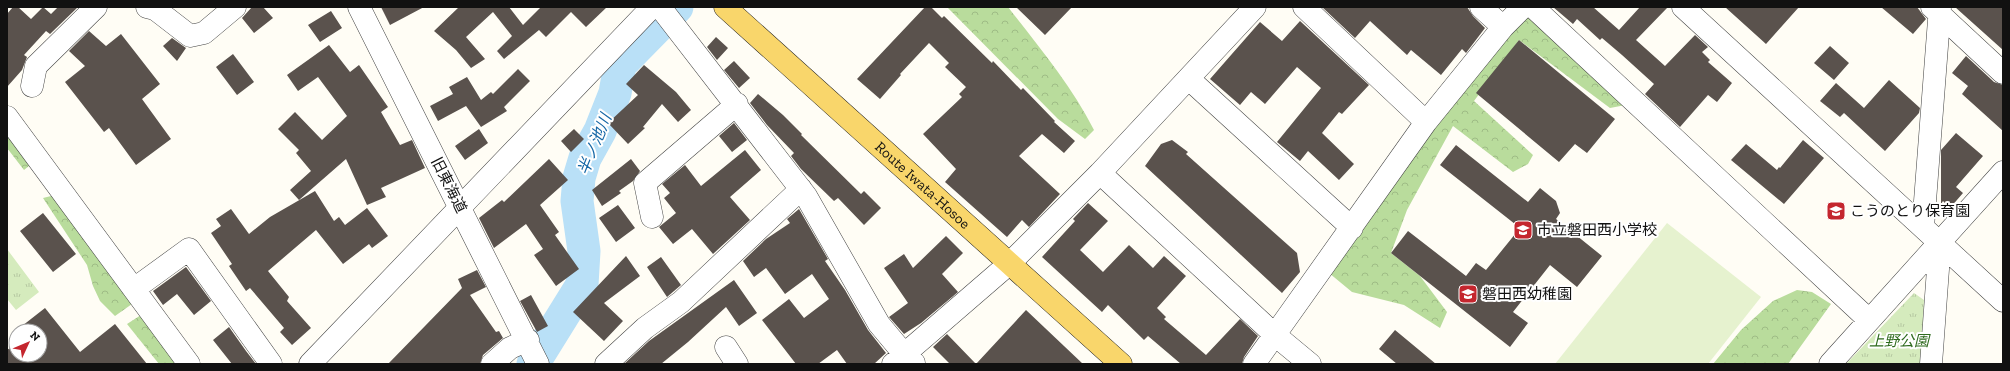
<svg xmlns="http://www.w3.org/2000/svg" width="2010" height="371" font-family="'Zilla Slab','Noto Sans JP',serif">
  <defs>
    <pattern id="grass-tufts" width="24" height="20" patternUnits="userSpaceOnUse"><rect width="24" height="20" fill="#d5ebbd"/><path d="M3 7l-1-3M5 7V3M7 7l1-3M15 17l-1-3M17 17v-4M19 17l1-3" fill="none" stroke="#b6c8a1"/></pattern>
    <pattern id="forest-crowns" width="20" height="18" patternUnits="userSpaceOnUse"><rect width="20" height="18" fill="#b9dc9c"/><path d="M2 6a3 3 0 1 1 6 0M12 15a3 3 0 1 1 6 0" fill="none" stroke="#9ebc85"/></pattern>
  </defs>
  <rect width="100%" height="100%" fill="#fffdf5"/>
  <path fill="url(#grass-tufts)" d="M7,249L39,292L16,310L7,299Z
    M1914,293L1924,300L1921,364H1846Z"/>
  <path fill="url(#forest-crowns)" d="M947,7H1008C1039,47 1071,85 1094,130L1085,139L1058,119Z
    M1527,8L1636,103L1610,108L1519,40L1474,101L1533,155L1528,164L1513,172L1453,126L1407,210L1391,253L1420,276L1447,312L1440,328L1404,305L1352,292L1323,268Z
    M7,121L35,161L24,170L7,148Z
    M63,193L132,304L115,316L100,301L93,286L87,265L43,198Z
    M1797,290L1812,292L1831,304L1788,364H1713L1741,330L1773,301Z
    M141,315L176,364H159L127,324Z"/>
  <path fill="#e6f2cf" d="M1667,223L1761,297L1708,364H1555Z"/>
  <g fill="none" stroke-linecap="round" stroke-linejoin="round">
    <path stroke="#b9e0f7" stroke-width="33" d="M533,364L582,285L584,251L577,201L579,178L585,158L600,131L615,93L620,65L677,7"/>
  </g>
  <path fill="#5a524d" d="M13,7H18L31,19L43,7L51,14L58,7H78L50,34L46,31L24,55L27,57L22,70L7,87V14Z
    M252,7H263L273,18L254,33L242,18Z
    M381,7H424L390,25Z
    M459,7H509L523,25L541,7H607L586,27L571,12L546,37L539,30L504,59L497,51L512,36L493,12L466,37L485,59L471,68L456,50L434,31Z
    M925,7H931L942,18L944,16L992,63L993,61L1021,90L1023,88L1055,121L1054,122L1075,141L1064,153L1042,134L1019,156L1060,194L1029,227L1022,220L1007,237L945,182L956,169L923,134L962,97L959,94L966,87L945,67L949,63L929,43L900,74L901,75L880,99L857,79Z
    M1016,7H1072L1045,35Z
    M1322,7H1467L1473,16L1485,28L1466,53L1462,49L1441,75L1411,50L1407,55L1370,21L1355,38Z
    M1553,7H1593L1619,30L1640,7H1668L1636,40L1665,66L1695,35L1708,47L1702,52L1710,60L1708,62L1732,83L1717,102L1708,95L1680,127L1645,94L1654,84L1622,55L1602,38L1600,40L1577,19L1573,24Z
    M1725,7H1799L1766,44Z
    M1881,7H1917L1926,19L1913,34Z
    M1955,7H2003V50Z
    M331,11L342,28L320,42L308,25Z
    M1300,21L1369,85L1342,114L1339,112L1322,133L1354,164L1339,180L1308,151L1300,161L1277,142L1321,88L1297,67L1265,104L1251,92L1240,105L1210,79L1260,22L1282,41Z
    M89,31L106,46L121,34L160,84L142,99L171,139L136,165L109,128L104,132L65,82L85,66L69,51Z
    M716,37L728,48L717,60L707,47Z
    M172,38L186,48L177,61L163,46Z
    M1519,40L1615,119L1587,153L1575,144L1559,162L1476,93Z
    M329,45L350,72L359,65L388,107L381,112L400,145L412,140L425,168L381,188L386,197L367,205L346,159L299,200L290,190L311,171L296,153L299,150L278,129L295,112L322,140L347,116L318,77L298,91L287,75Z
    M1830,46L1849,63L1834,80L1814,63Z
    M233,54L254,82L237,95L216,67Z
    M1966,56L1994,82L2003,85V131L1962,94L1968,86L1952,73Z
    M734,61L750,78L739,88L724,70Z
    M644,65L676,92L691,110L678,122L662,104L643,127L645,128L628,144L608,123L638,95L626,84Z
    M518,69L530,81L504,107L507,111L481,127L466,106L438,121L430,106L453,94L449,87L467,77L481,100L491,92L493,94Z
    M1889,80L1920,108L1919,113L1885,151L1844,113L1840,117L1820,101L1836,83L1864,108Z
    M758,94L783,115L802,134L801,135L861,194L864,191L881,208L864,225L838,198L834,201L801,169L791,156L794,153L767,125L750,103Z
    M734,123L747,140L732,152L719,136Z
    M479,129L488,143L465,160L455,146Z
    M574,129L584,139L571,152L561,141Z
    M1956,133L1983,156L1956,187L1963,193L1950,208L1943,201L1941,204V150Z
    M1172,140L1188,152L1186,154L1297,253L1300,272L1282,293L1145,166L1161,144Z
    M1803,140L1824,158L1784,204L1731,160L1746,144L1777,170L1779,167L1780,168Z
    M1456,145L1528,202L1540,188L1556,201L1560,213L1556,219L1602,256L1577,287L1550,265L1513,312L1528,323L1510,347L1391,253L1408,231L1466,276L1476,263L1486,270L1520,228L1440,165Z
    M745,150L761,170L730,197L750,220L713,254L692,229L673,244L659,227L676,213L664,198L670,193L662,184L685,165L701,186Z
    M549,159L568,180L540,205L559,232L555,235L579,269L556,286L534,255L543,249L526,224L494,248L479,218L502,200L504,202Z
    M631,159L640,171L633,181L619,191L621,193L602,206L592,190Z
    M315,191L334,221L339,217L345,225L367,208L388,236L372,248L369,244L343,264L316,230L268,271L289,297L287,301L311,328L292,345L280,332L284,328L250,288L246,291L229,266L232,264L211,233L221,226L216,219L231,209L249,234L270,217Z
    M1088,203L1108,221L1080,250L1103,272L1129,245L1153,268L1164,256L1186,276L1157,308L1166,317L1164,319L1206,355L1240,319L1258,336L1244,357L1242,364H1181L1148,336L1144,340L1108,305L1102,312L1042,257L1075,221L1073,219Z
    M618,205L635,228L616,242L599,218Z
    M799,209L828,259L825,261L845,290L868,330L886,353L874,364H847L837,350L818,364H796L762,320L789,299L804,318L829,299L812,274L785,294L766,268L754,277L743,261L766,239L790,223L787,219Z
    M43,213L76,254L53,272L20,231Z
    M946,236L963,253L942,274L958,292L921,323L904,334L889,317L908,303L884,268L904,254L913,268Z
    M626,256L640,276L604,303L623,321L604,341L573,312Z
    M661,257L681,285L667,297L647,267Z
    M186,267L211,301L194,315L177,294L163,305L153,291Z
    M477,270L486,287L470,295L496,332L499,331L503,338L483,355L480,364H388L462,288L458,279Z
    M734,280L757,313L739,326L726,307L688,342L661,364H624L649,341Z
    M531,295L548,326L537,332L520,301Z
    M45,308L80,352L115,324L147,364H7V350L16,344V355H40V331H26L22,326Z
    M1026,310L1083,364H950L933,347L947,334L976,364Z
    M229,327L246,351L256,364H232L213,340Z
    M1395,330L1436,364H1397L1379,349Z"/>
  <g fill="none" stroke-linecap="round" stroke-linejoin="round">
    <defs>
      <path id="minor" d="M147,7L155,9L190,36L204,33L235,7
        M359,7L538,364
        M660,7L806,196L879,324L904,354L914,363
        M1304,7L1426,122
        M1481,7L1503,27
        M1533,7L1869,320
        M1683,7L2003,301
        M1932,7L2003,73
        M1189,79L1352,228
        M32,86L36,66L96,7
        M7,117L189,364
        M1100,173L1275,335L1310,364
        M652,217L645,183L737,104
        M1923,227L1940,7
        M134,289L189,249L271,364
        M726,347L737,364
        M310,364L652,7
        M492,364L510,348L528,340
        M606,364L645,328L681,302L801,189
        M893,364L1010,263L1100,173L1255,7
        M1254,364L1426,122L1503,27L1523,7
        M1830,364L2003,172
        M1931,364L1940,242"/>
      <g id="major">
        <path id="s1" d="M725,7L1121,364"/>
      </g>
    </defs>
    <use href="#minor" stroke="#444" stroke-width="23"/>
    <use href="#major" stroke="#222" stroke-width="23"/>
    <use href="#minor" stroke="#fff" stroke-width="22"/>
    <use href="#major" stroke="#f9d66b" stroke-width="22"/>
  </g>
  <defs>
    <symbol id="school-square" viewBox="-11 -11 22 22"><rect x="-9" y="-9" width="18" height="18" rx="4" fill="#c4262e" stroke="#fff"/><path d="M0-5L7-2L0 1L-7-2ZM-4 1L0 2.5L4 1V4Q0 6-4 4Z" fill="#fff"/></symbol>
  </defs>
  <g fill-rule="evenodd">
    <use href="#school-square" x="1825" y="200" width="22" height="22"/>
    <use href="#school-square" x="1512" y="219" width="22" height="22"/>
    <use href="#school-square" x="1457" y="283" width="22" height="22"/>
  </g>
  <g text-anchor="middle" stroke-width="4" stroke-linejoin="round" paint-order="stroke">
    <g font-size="15" fill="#111" stroke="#fff">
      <text transform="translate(449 185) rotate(63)" y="5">旧東海道</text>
      <text dy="5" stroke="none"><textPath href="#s1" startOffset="266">Route Iwata-Hosoe</textPath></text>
    </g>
    <g font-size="15" fill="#111" stroke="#fff" text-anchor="start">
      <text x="1850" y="216">こうのとり保育園</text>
      <text x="1537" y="235">市立磐田西小学校</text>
      <text x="1482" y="299">磐田西幼稚園</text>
    </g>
    <g font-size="15" font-style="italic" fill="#2f6b1f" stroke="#fff">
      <text x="1899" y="346">上野公園</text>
    </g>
    <g font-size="16" font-style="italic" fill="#1768a6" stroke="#fff">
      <text transform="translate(594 144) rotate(-68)" y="6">半ノ池川</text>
    </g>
  </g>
  <rect width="2010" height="371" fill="none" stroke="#111111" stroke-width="16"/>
  <g transform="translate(28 343) rotate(46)"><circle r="19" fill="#ffffff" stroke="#a0a0a0"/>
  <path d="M0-3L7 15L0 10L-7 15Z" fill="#c4262e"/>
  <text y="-6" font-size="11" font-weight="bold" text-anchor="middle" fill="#111111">N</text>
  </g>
</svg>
